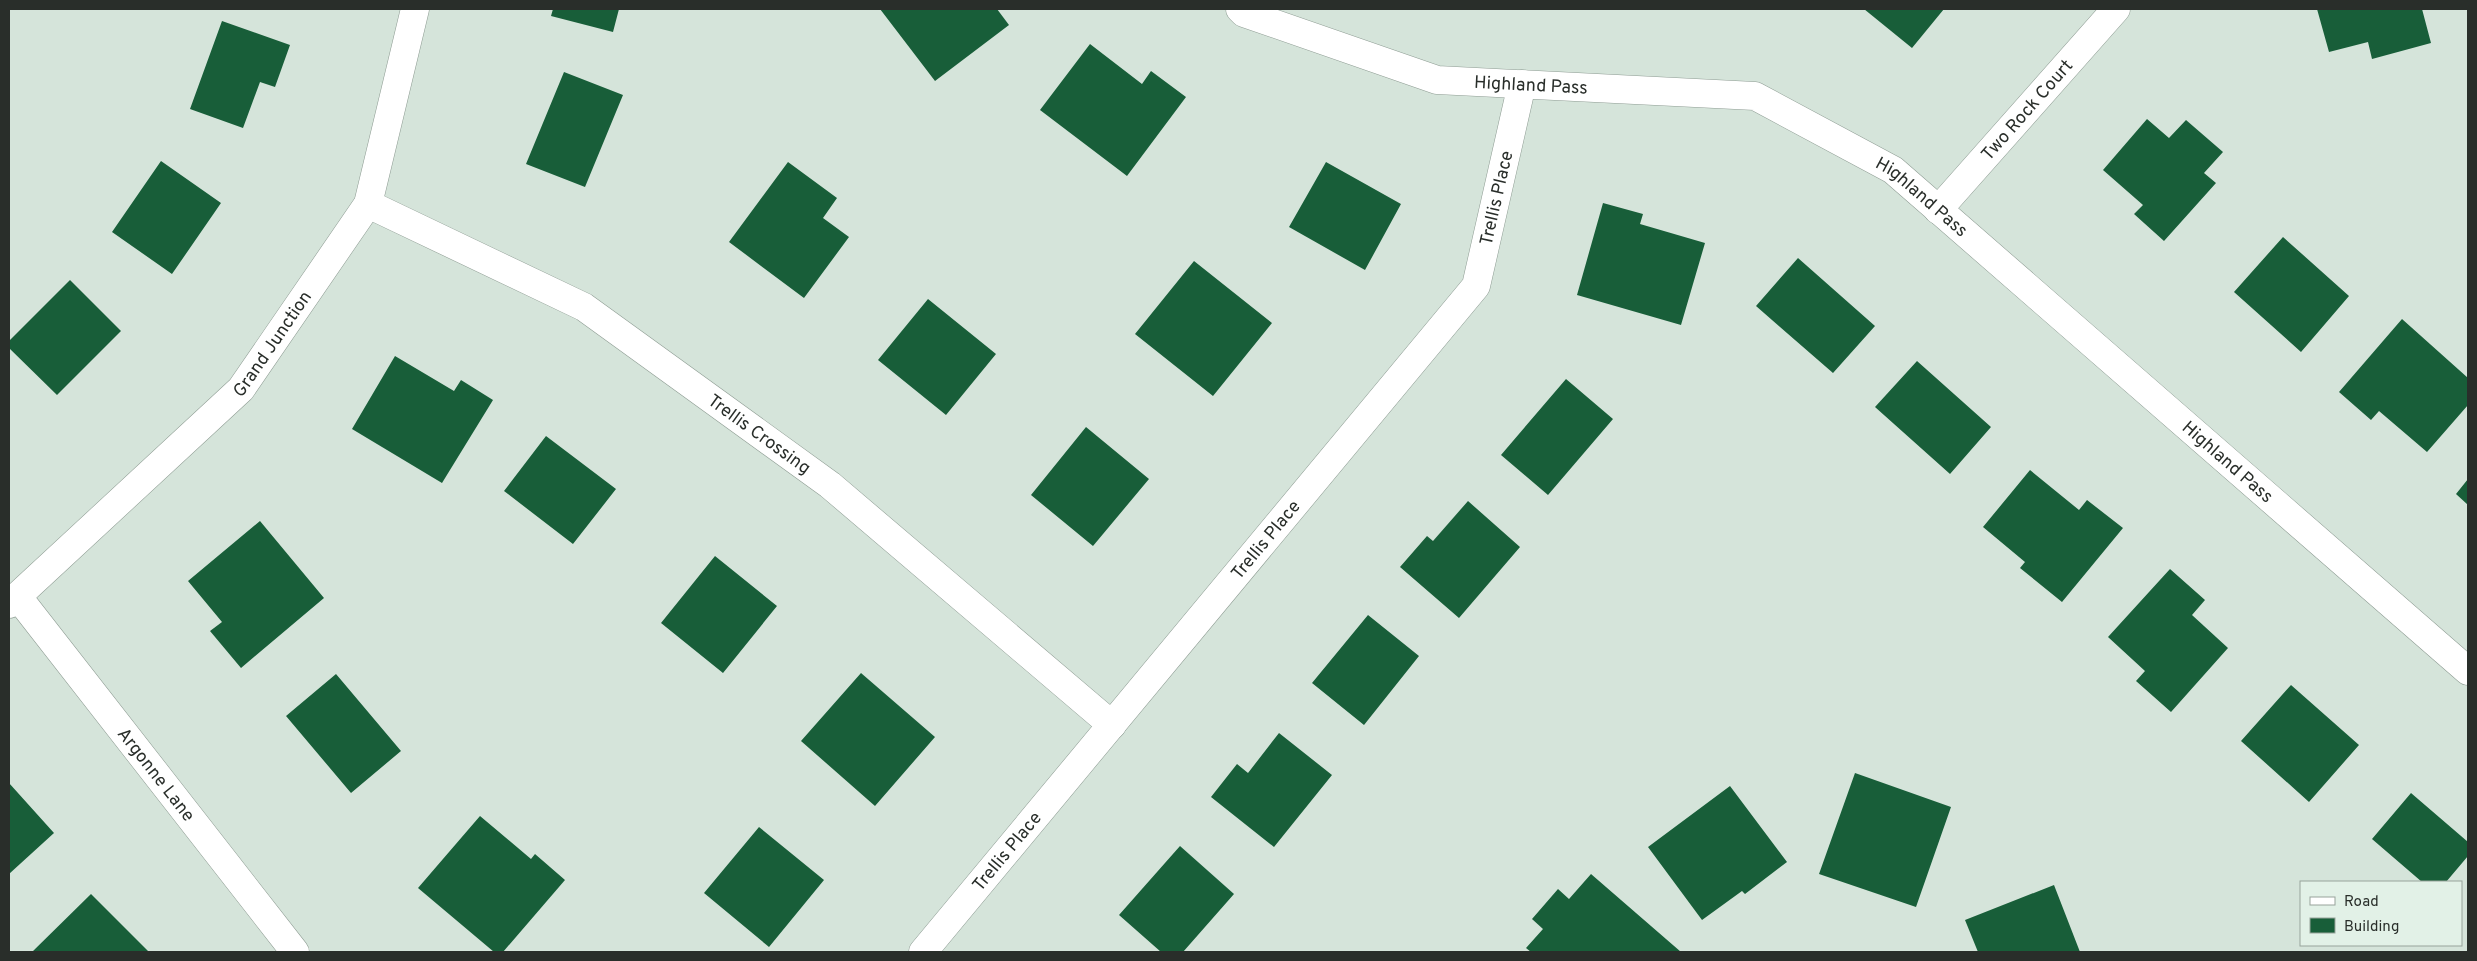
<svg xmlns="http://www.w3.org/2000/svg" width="2477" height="961" font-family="Overpass,sans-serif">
  <rect width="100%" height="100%" fill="#d5e4da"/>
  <path fill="#185e39" d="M553,9H619L613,32L551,16Z
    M880,9H997L1009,25L935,81Z
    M1864,9H1944L1912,48Z
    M2317,9H2422L2431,43L2372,59L2368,42L2329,52Z
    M222,21L290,45L275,87L260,82L243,128L190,109Z
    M1090,44L1142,84L1151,71L1186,97L1127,176L1040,110Z
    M564,72L623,95L585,187L526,164Z
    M2147,119L2169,138L2186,120L2223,152L2204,173L2216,183L2164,241L2134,214L2143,205L2103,170Z
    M161,161L221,203L172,274L112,232Z
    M788,162L837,198L823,218L849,237L804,298L729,242Z
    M1326,162L1401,204L1365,270L1289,227Z
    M1603,203L1643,214L1640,224L1705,243L1681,325L1577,295Z
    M2283,237L2349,296L2301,352L2234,292Z
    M1798,258L1875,326L1833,373L1756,306Z
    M1194,261L1272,323L1213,396L1135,334Z
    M70,280L121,331L57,395L9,348V341Z
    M928,299L996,354L946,415L878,360Z
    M2402,319L2468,378V405L2427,452L2379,411L2371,420L2339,392Z
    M395,356L454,391L461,380L493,400L442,483L352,429Z
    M1917,361L1991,427L1950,474L1875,407Z
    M1566,379L1613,419L1548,495L1501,455Z
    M1086,427L1149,479L1093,546L1031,495Z
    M546,436L616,489L573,544L504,491Z
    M2030,470L2079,510L2087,500L2123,528L2062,602L2020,568L2025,562L1983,527Z
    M2468,479V505L2456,494Z
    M1468,501L1520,547L1459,618L1400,567L1427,536L1433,541Z
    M260,521L324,598L241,668L210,631L222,622L188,581Z
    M715,556L777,606L723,673L661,623Z
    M2170,569L2205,600L2192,615L2228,648L2171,712L2136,681L2145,671L2108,637Z
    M1368,615L1419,656L1364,725L1312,683Z
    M861,673L935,737L875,806L801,741Z
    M336,674L401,751L351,793L286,716Z
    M2291,685L2359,745L2309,802L2241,741Z
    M1279,733L1332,775L1274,847L1211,797L1237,764L1248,773Z
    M1855,773L1951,807L1916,907L1819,874Z
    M9,783L54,833L9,874Z
    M1730,786L1787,862L1745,894L1742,891L1702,920L1648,847Z
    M2411,793L2468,842V856L2446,882H2422L2372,839Z
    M480,816L531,859L535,854L565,880L503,952H494L418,888Z
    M759,827L824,880L769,947L704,893Z
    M1180,846L1234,894L1183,952H1161L1119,915Z
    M1591,874L1681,952H1531L1526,948L1543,929L1532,919L1558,889L1569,899Z
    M2054,885L2080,952H1978L1965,920Z
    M91,894L149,952H32Z"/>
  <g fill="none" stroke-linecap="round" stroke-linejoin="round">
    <defs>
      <g id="minor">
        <path id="s1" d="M1240,9L1244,13L1437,80L1755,96L1893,170L2468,671"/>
        <path id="s2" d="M368,204L584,307L830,485L1112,725"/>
        <path id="s3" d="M1938,210L2116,9"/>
        <path id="s4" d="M18,597L295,952"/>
        <path id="s5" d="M9,604L241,389L368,204L415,9"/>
        <path id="s6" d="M923,952L1476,286L1522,84"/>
      </g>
    </defs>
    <use href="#minor" stroke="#8e9c93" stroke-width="29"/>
    <use href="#minor" stroke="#fff" stroke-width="28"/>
  </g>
  <g text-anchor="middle" stroke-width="5" stroke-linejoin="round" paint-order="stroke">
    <g font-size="18" fill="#292e2a" stroke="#e2f1e7">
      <text dy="6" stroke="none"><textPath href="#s1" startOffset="304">Highland Pass</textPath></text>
      <text dy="6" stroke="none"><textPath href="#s3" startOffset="134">Two Rock Court</textPath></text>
      <text dy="6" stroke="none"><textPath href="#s6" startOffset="956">Trellis Place</textPath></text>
      <text dy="6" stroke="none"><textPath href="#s1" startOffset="724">Highland Pass</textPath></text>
      <text dy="6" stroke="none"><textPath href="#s5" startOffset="371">Grand Junction</textPath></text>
      <text dy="6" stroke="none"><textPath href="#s2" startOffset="456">Trellis Crossing</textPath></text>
      <text dy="6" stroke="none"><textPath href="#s1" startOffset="1129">Highland Pass</textPath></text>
      <text dy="6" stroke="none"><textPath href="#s6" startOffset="536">Trellis Place</textPath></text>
      <text dy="6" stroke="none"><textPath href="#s4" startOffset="225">Argonne Lane</textPath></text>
      <text dy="6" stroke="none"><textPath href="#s6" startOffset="131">Trellis Place</textPath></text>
    </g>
  </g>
  <rect width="2477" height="961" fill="none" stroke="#292e2a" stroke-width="20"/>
  <rect x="2300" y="881" width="162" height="65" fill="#e2f1e7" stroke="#98a39b"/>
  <rect x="2310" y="897" width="25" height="8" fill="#ffffff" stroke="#98a39b"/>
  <text x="2344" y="906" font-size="15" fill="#292e2a">Road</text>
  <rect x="2310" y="918" width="25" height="15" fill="#185e39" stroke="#98a39b"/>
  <text x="2344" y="931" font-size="15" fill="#292e2a">Building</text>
</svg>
